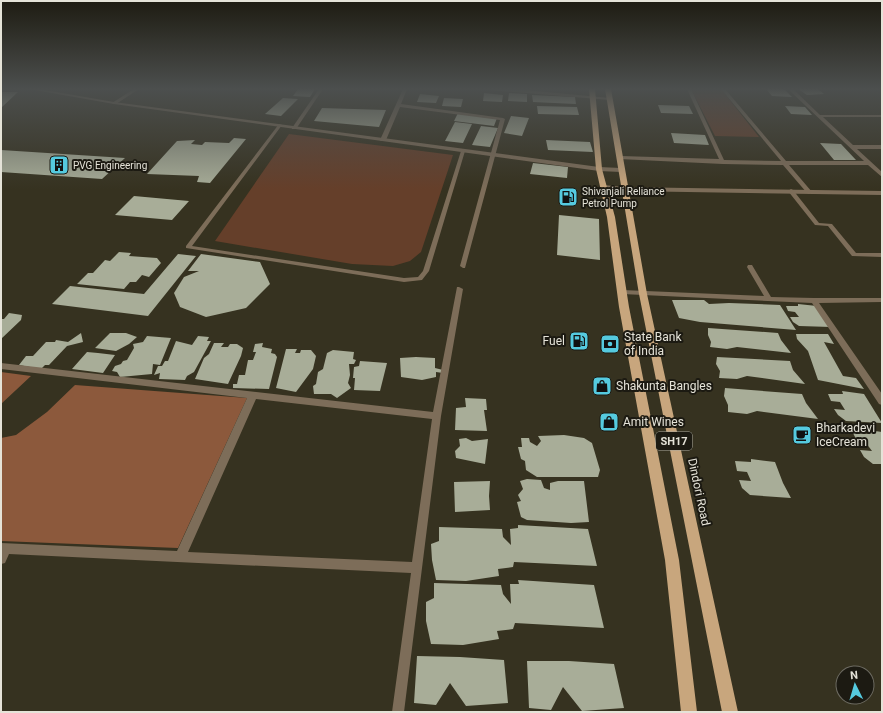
<svg xmlns="http://www.w3.org/2000/svg" width="883" height="713" font-family="Roboto,sans-serif">
  <rect width="100%" height="100%" fill="#363220"/>
  <path fill="#653f2a" d="M691,89H721L759,137L715,136Z
    M289,134L453,155L421,252L410,261L393,266L352,264L215,241Z"/>
  <path fill="#8c593c" d="M1,372L31,376L1,404Z
    M75,385L247,398L178,548L1,541V438L16,435L47,412Z"/>
  <path fill="#a8ad98" d="M298,89H315L310,97L293,96Z
    M766,89H784L792,97L772,96Z
    M798,89H818L824,94L807,95Z
    M1,92H18L1,108Z
    M484,93L503,95L502,102L483,101Z
    M509,93L527,94V102L508,101Z
    M420,94L439,96L436,103L417,102Z
    M532,95L575,97L576,104L533,102Z
    M283,98L298,99L281,116L265,114Z
    M444,98L463,99L461,107L442,106Z
    M658,105L689,106L693,114L661,113Z
    M537,106L577,107L579,115L538,114Z
    M785,106L805,107L812,115L791,114Z
    M322,108L386,110L379,127L314,121Z
    M458,113L497,118L494,126L454,121Z
    M511,116L529,118L522,136L504,133Z
    M455,122L472,124L463,143L445,141Z
    M481,126L498,128L490,147L472,145Z
    M671,133L705,135L709,145L674,143Z
    M234,138L246,139L210,183L197,182L199,176L147,174L177,141L195,140L191,144L202,145L205,142L229,143Z
    M546,140L590,142L593,152L548,150Z
    M820,143L841,144L856,160H834Z
    M1,150L125,158L102,179L1,172Z
    M533,163L568,167L567,178L530,174Z
    M134,196L189,201L172,220L115,215Z
    M559,215L599,219L600,260L557,255Z
    M119,252L131,253L129,256L157,258L161,263L149,277L142,275L136,282H130L124,289L77,284L88,273H93L105,260L110,261Z
    M178,254L196,256L148,316L52,304L70,286L144,294Z
    M201,254L260,262L270,284L246,308L206,317L180,307L174,293L184,277L199,271H188Z
    M672,300H704L709,304L729,303L780,305L796,330L700,322L679,318Z
    M798,304L817,306L831,327L799,326L793,322L790,317H799L795,312L788,311L786,306H798Z
    M9,313L22,315L21,320L1,339V319H4Z
    M708,328L778,333L781,340L791,353L737,347L727,349L710,347L711,342L708,335Z
    M81,333L83,342L67,346L49,365H45L41,369L19,365L26,356H33L46,342H55L56,340L68,342Z
    M110,333H126L137,337L129,344L116,351L95,348Z
    M796,334H828L834,344L824,342L843,376L856,378L864,389L818,380L808,351L797,339Z
    M147,336L171,338L160,365L153,364L152,374L120,377L117,372L112,371L115,366L121,364L123,361L127,360L134,348L133,344L143,342Z
    M198,336L209,337L207,341H211L194,372L187,376L185,380L159,379L160,373L154,375L158,366H162L165,361H168L176,341L192,345Z
    M214,343H224L221,347H228L230,344H237L243,348L241,356L228,384L195,379L204,358L209,354Z
    M263,343L262,347L272,349L271,353L275,354L277,357L269,389L233,388V384H237L239,375H245L248,360H253L256,352H253L255,344Z
    M286,349H297L295,353H300L301,350H311L316,356L313,369L296,392L276,388Z
    M333,350L354,352L353,359L356,360L354,364H349L350,375L348,383L351,388L337,398L331,394H314L313,386L316,384L318,372L323,369L327,353Z
    M87,352L98,353L115,355L103,373L72,369Z
    M416,357L435,358V368L443,370V373L436,372V377L422,380L401,377L400,358Z
    M717,357L790,361L793,370L805,384L747,376L737,379L719,378L720,371L716,364Z
    M360,361L387,363L380,391L354,390L355,378H353L354,367L359,366Z
    M725,388L802,394L806,403L818,419L757,411L747,414L728,412V405L724,396Z
    M842,391L864,394L882,423L846,421L838,415L834,409L845,410L840,402L831,401L828,394H843Z
    M465,398L486,399L487,410H484L487,431L455,430L456,408L466,407Z
    M868,430L882,432V464H873L864,457L860,450L872,451L866,443L857,441L853,433L869,434Z
    M564,435L584,438L592,443L600,470L598,477H537L526,470L525,461L521,459L518,447H522L521,438H529L530,442L537,446L541,441L538,436Z
    M466,438L472,441L488,439L485,464L456,458L455,451L460,446L459,439Z
    M751,459L775,462L783,483L791,498L750,495L742,488L739,480L751,481L747,472L737,471L735,461L751,462Z
    M527,479L541,480L544,488L550,490V483L558,481H584L589,522L571,523L527,520L521,517L517,502L521,501L518,495L523,489L520,481Z
    M490,481L489,496L490,510L455,512L454,482Z
    M518,525L588,529L597,566L514,562L513,567L498,569L499,576L466,581L436,580L432,560L431,544L439,541V527L502,529L503,537L511,545L510,529L518,528Z
    M518,580L594,585L604,628L515,623L513,629L497,631L499,639L463,645L431,644L426,621V602L434,598V583L501,585L503,594L511,604L510,584H519Z
    M417,656L460,657L504,660L508,703L466,706L450,683L436,705L414,703Z
    M527,661H569L614,664L624,708L582,711L563,687L551,710L529,708Z"/>
  <g fill="none" stroke-linecap="round" stroke-linejoin="round">
    <path fill="#7d6d59" fill-rule="evenodd" d="M279,124L282,125L192,246L404,278L418,277L423,271L461,151L465,150V151L429,271L422,280L404,282L186,248V246Z
      M791,189L793,190L819,223L832,224L856,253H882V257L852,256L828,226L815,225L788,191Z"/>
    <path fill="#7d6d59" fill-rule="evenodd" d="M134,89H139L116,104L112,103Z
      M319,89H323L296,129H292V128Z
      M403,89H407L401,104L503,118L505,119L465,268H463L460,266L500,120L400,107L386,140L381,141L380,140Z
      M477,89L525,90L610,98L612,99L610,100Z
      M687,89H691L724,160L781,161L721,89H725L786,161H864L788,89H793L820,115H882V117H823L853,145H882V149H857L882,172V177L868,165H789L812,192L809,194L807,193L783,165L723,164L619,159V157L621,156L719,159Z
      M748,265H752L771,297L814,298H882V302L819,303L882,394V405L879,404L812,303L622,294L618,292L622,290L764,296L747,267Z
      M457,287H459L463,289L441,416L404,712H392L411,573L9,554L5,563L1,564V543L177,551L247,398L1,369V363L433,412ZM256,399L432,419L412,562L188,552Z"/>
    <path fill="#7d6d59" fill-rule="evenodd" d="M29,89H39L114,102L599,167L621,168L624,170L621,172L599,171L114,104Z
      M603,185L625,187L882,191V195L625,191L601,188L600,187Z"/>
    <path fill="#c8a67d" fill-rule="evenodd" d="M589,89H595L602,169L615,217L629,307L679,560L697,712H681L665,560L619,307L607,217L596,169Z
      M605,89H611L647,294L738,712H722L639,294Z"/>
  </g>
  <linearGradient id="sky" x2="0" y2="1"><stop stop-color="#1e1c12"/><stop offset="0.47" stop-color="#4c4f4e"/><stop offset="1" stop-color="#4c4f4e" stop-opacity="0"/></linearGradient>
  <rect width="883" height="189" fill="url(#sky)"/>
  <defs>
    <symbol id="building-square" viewBox="-11 -11 22 22"><rect x="-9" y="-9" width="18" height="18" rx="4" fill="#55cadf" stroke="#1c1a12"/><path d="M-4-6H4V6H1V3H-1V6H-4ZM-2.5-4.3h1.7v1.8h-1.7ZM.8-4.3h1.7v1.8H.8ZM-2.5-1h1.7V.8h-1.7ZM.8-1h1.7V.8H.8Z" fill="#111"/></symbol>
    <symbol id="fuel-square" viewBox="-11 -11 22 22"><rect x="-9" y="-9" width="18" height="18" rx="4" fill="#55cadf" stroke="#1c1a12"/><path d="M-5.5-6h7V0h2V4h1.3V-2.5L3-4.5l.8-.8L6-3V5H2.5V1h-1V6h-7ZM-4.2-4.7v3.2H.2V-4.7Z" fill="#111"/></symbol>
    <symbol id="bank-square" viewBox="-11 -11 22 22"><rect x="-9" y="-9" width="18" height="18" rx="4" fill="#55cadf" stroke="#1c1a12"/><path d="M-6-4H6V4H-6ZM0-2.3a2.3 2.3 0 1 0 0 4.6a2.3 2.3 0 1 0 0-4.6Z" fill="#111"/></symbol>
    <symbol id="shop-square" viewBox="-11 -11 22 22"><rect x="-9" y="-9" width="18" height="18" rx="4" fill="#55cadf" stroke="#1c1a12"/><path d="M-5-2.5h2.3a2.7 3.5 0 0 1 5.4 0H5L5.5 6h-11ZM-1.5-2.5h3a1.5 2.3 0 0 0-3 0Z" fill="#111"/></symbol>
    <symbol id="cafe-square" viewBox="-11 -11 22 22"><rect x="-9" y="-9" width="18" height="18" rx="4" fill="#55cadf" stroke="#1c1a12"/><path d="M-5.5-4.5H6V0H3Q3 3.5 0 3.5H-2.5Q-5.5 3.5-5.5 0ZM3-3.2v2h1.7v-2ZM-6 4.5H4V6H-6Z" fill="#111"/></symbol>
  </defs>
  <g fill-rule="evenodd">
    <use href="#building-square" x="48" y="154" width="22" height="22"/>
    <use href="#fuel-square" x="557" y="186" width="22" height="22"/>
    <use href="#fuel-square" x="568" y="330" width="22" height="22"/>
    <use href="#bank-square" x="599" y="333" width="22" height="22"/>
    <use href="#shop-square" x="591" y="375" width="22" height="22"/>
    <use href="#shop-square" x="598" y="411" width="22" height="22"/>
    <use href="#cafe-square" x="791" y="424" width="22" height="22"/>
  </g>
  <g text-anchor="middle" stroke-width="4" stroke-linejoin="round" paint-order="stroke">
    <g font-size="10" fill="#e5e3d8" stroke="#1c1a12" text-anchor="start">
      <text x="73" y="169">PVG Engineering</text>
      <text x="582" y="195">Shivanjali Reliance<tspan x="582" dy="12">Petrol Pump</tspan></text>
    </g>
    <rect fill="#1c1a12" stroke="#a9a79d" stroke-width="1" x="656" y="432" width="36" height="18" rx="3"/>
    <g font-size="11" font-weight="bold" fill="#e5e3d8">
      <text x="674" y="445">SH17</text>
    </g>
    <g font-size="12" fill="#e5e3d8" stroke="#1c1a12" text-anchor="start">
      <text x="624" y="341">State Bank<tspan x="624" dy="14">of India</tspan></text>
      <text x="565" y="345" text-anchor="end">Fuel</text>
      <text x="616" y="390">Shakunta Bangles</text>
      <text x="623" y="426">Amit Wines</text>
      <text x="816" y="432">Bharkadevi<tspan x="816" dy="14">IceCream</tspan></text>
    </g>
    <g font-size="12" fill="#e5e3d8" stroke="#1c1a12">
      <text transform="translate(699 492) rotate(78)" y="4">Dindori Road</text>
    </g>
  </g>
  <rect width="883" height="713" fill="none" stroke="#e5e3d8" stroke-width="4"/>
  <g transform="translate(855 685) rotate(355)"><circle r="19" fill="#1c1a12" stroke="#6c6a61"/>
  <path d="M0-3L7 15L0 10L-7 15Z" fill="#55cadf"/>
  <text y="-6" font-size="11" font-weight="bold" text-anchor="middle" fill="#e5e3d8">N</text>
  </g>
</svg>
